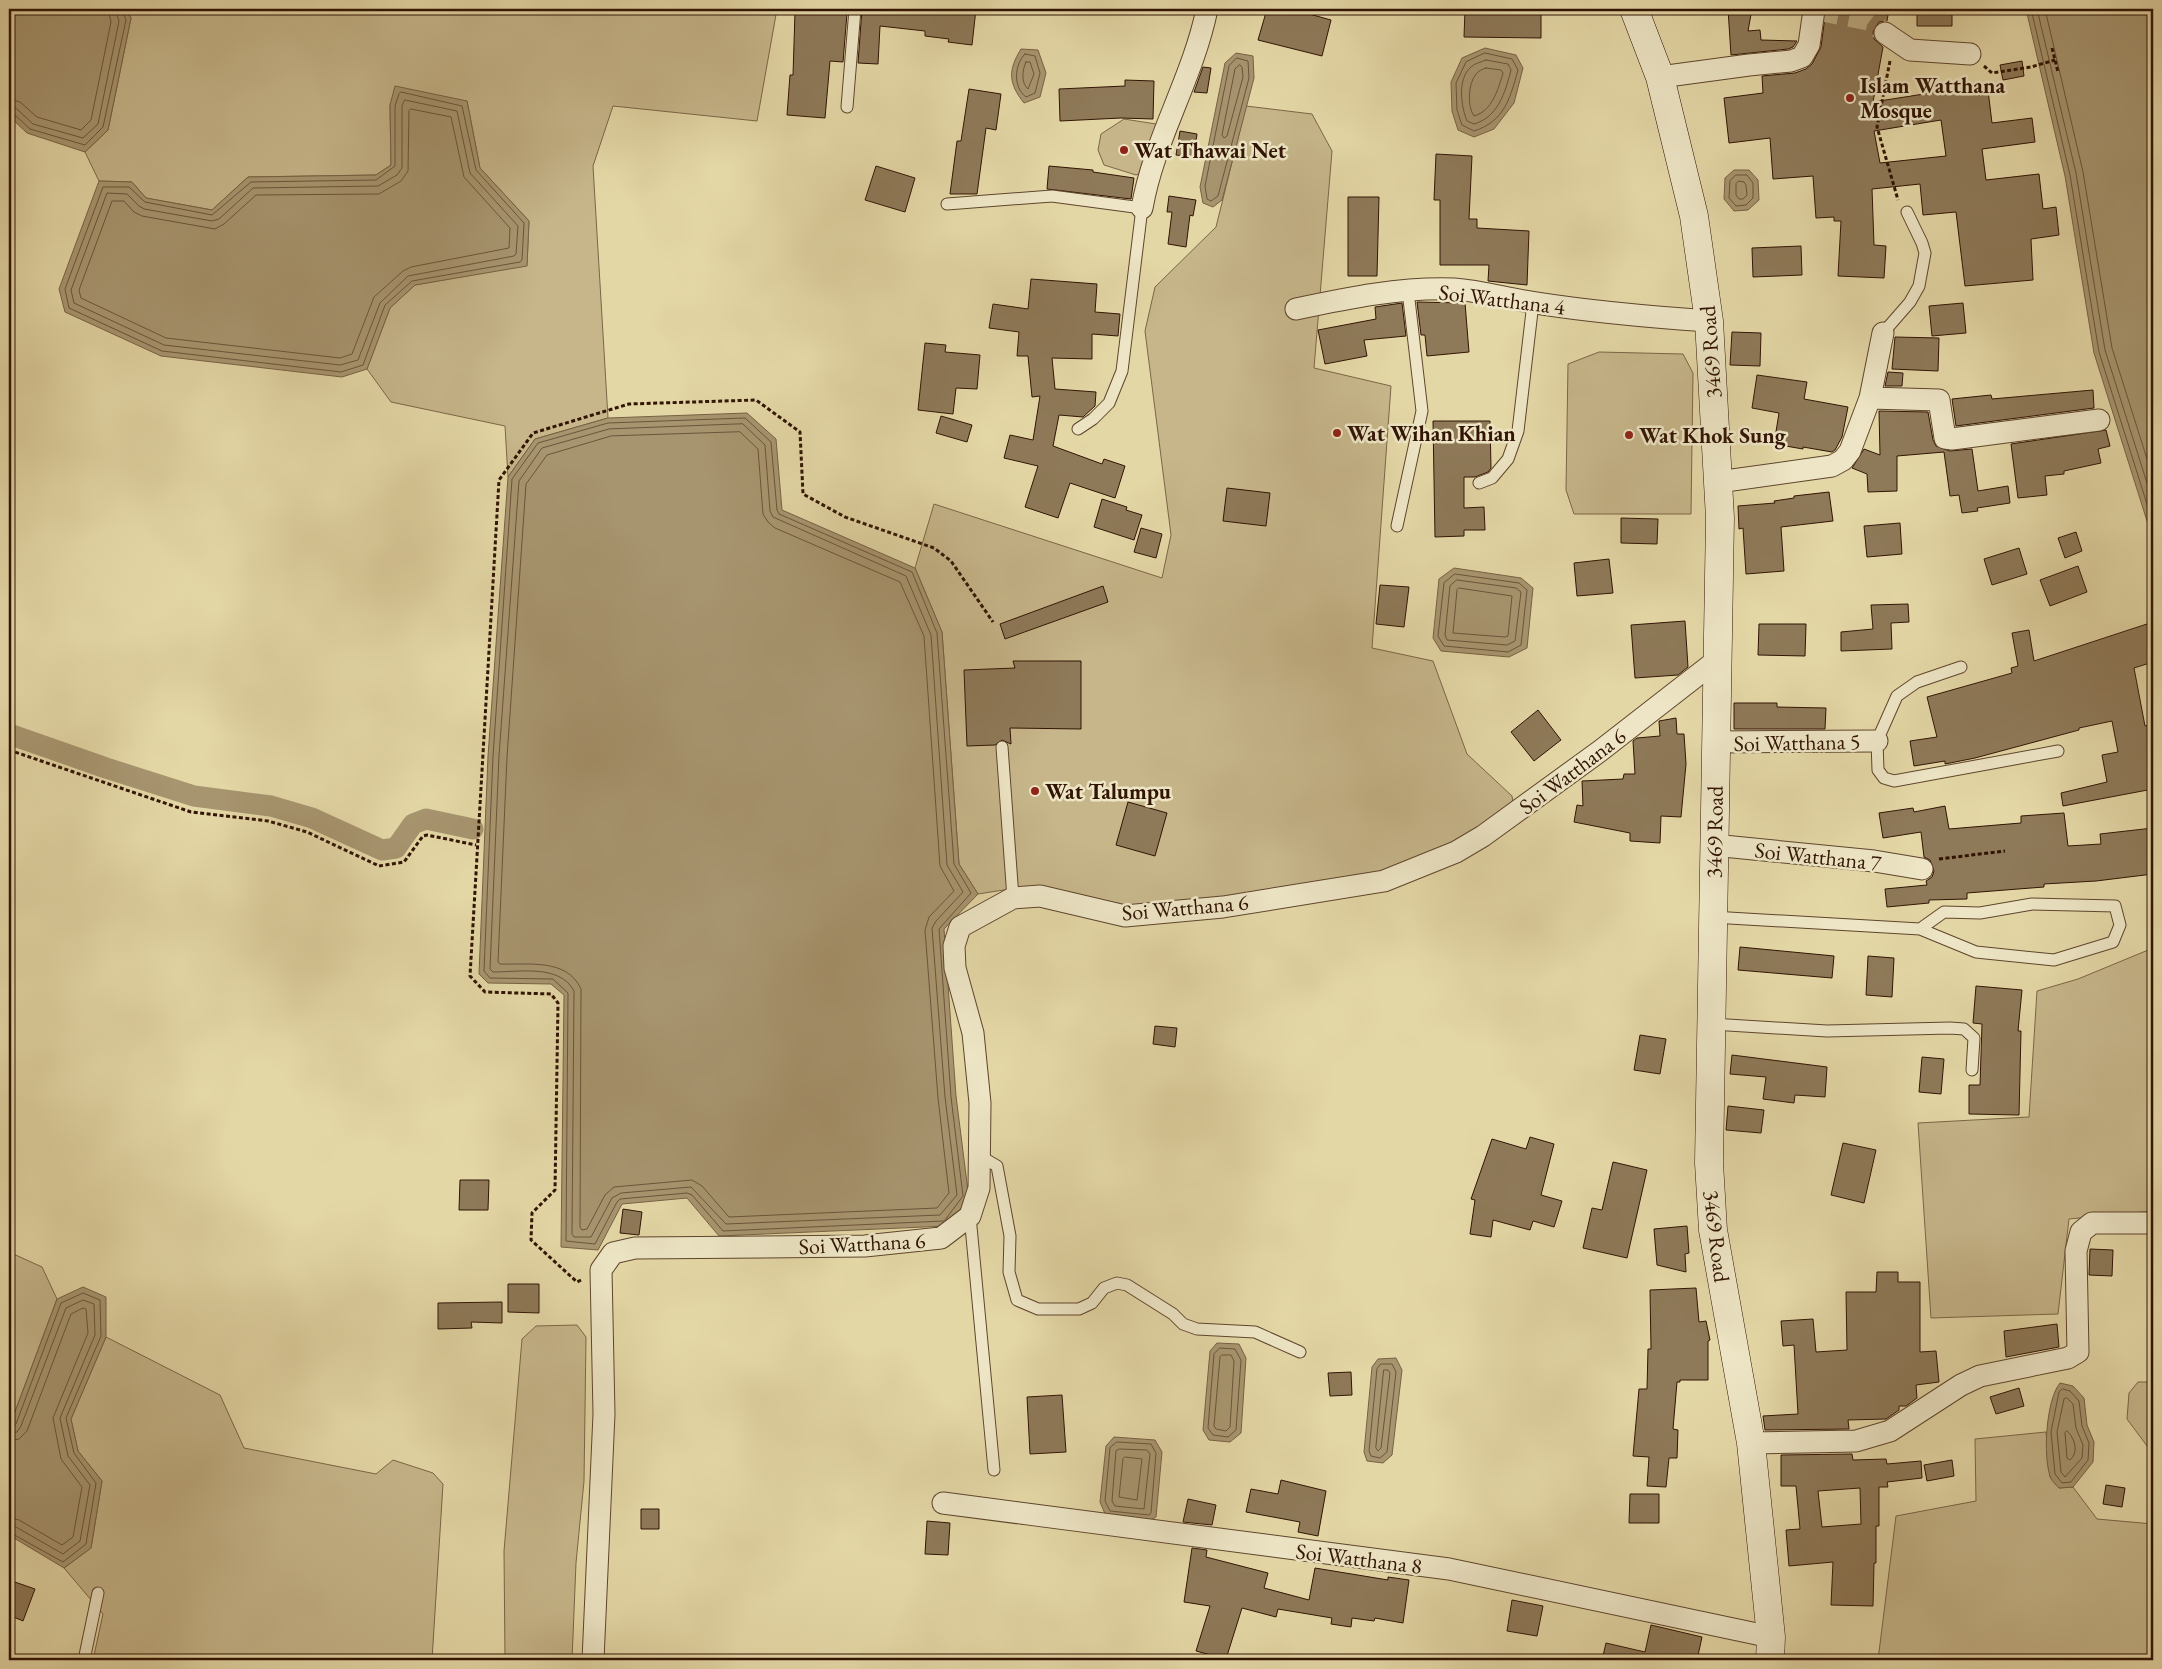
<svg xmlns="http://www.w3.org/2000/svg" width="2162" height="1669" font-family="'EB Garamond',serif">
  <rect width="100%" height="100%" fill="#e4d7a6"/>
  <filter id="stains"><feTurbulence type="fractalNoise" baseFrequency=".004" numOctaves="4"/><feColorMatrix values="0 0 0 0 .2 0 0 0 0 .09 0 0 0 0 .02 0 0 0 .5 -.17"/></filter>
  <radialGradient id="worn" r=".72"><stop offset=".6" stop-color="#630" stop-opacity="0"/><stop offset="1" stop-color="#630" stop-opacity=".3"/></radialGradient>
  <path fill="#c6b68a" stroke="#7c6547" d="M126,9H777L757,121L613,106L593,166L608,418L535,439L508,477L505,426L391,402L367,369L390,308L415,285L527,265L529,221L480,168L467,101L390,105L391,165L376,175L248,177L212,210L146,198L132,182L99,181L85,152L108,130L131,18Z
    M1246,106L1312,114L1332,151L1314,368L1391,386L1372,648L1433,661L1467,754L1512,796L1514,808L1455,845L1374,875L1214,903L1109,905L1023,887L978,894L959,864L942,632L915,568L934,504L1162,578L1171,535L1145,331L1155,287L1216,227Z
    M1124,119L1156,124L1158,134L1144,172L1136,175L1104,165L1098,150L1101,134Z
    M1599,352L1683,354L1693,373L1691,514H1574L1566,490L1568,364Z
    M2153,948V1211L2069,1219L2058,1314L1931,1318L1918,1123L2029,1117L2037,991L2078,979Z
    M9,1252L42,1267L57,1299L9,1428Z
    M577,1325L586,1337L584,1481L576,1563L572,1660H505L504,1551L522,1339L536,1326Z
    M106,1337L220,1395L244,1448L376,1474L393,1460L433,1473L443,1484L432,1660H93L103,1614L64,1568L91,1548L102,1481L78,1451L71,1419Z
    M2138,1382H2153V1454L2127,1419L2129,1393Z
    M2046,1432L2050,1477L2059,1488L2073,1487L2097,1519L2153,1524V1660H1878L1896,1516L1976,1501L1975,1439Z"/>
  <path fill="#a7956f" stroke="#786144" d="M9,9H126L131,18L108,130L85,152L27,133L9,116Z
    M2026,9H2153V540L2094,353L2065,176Z
    M1485,48L1516,55L1523,68L1514,103L1494,129L1474,137L1458,130L1452,111L1451,82L1462,58Z
    M1021,49L1038,50L1046,73L1040,97L1024,103C1008,83 1008,70 1021,49Z
    M1236,53L1253,56L1254,78L1222,200L1213,207L1203,203L1200,187L1225,63Z
    M395,86L467,101L480,168L529,221L527,266L415,285L390,308L367,369L342,377L161,356L65,312L59,289L99,181L132,182L146,198L212,210L248,177L376,175L391,165L390,105Z
    M1734,170H1749L1758,180L1759,200L1748,210L1734,211L1724,199L1725,178Z
    M747,413L776,439L782,510L915,568L942,632L959,864L978,894L944,929L956,1096L969,1199L947,1226L719,1236L687,1198L622,1204L598,1250L561,1247L564,995L551,984L488,983L479,974L488,756L508,477L535,439L608,418Z
    M1454,568L1521,578L1533,588L1527,648L1509,657L1441,651L1433,638L1439,579Z
    M83,1287L106,1297V1337L71,1419L78,1451L102,1481L91,1548L64,1568L9,1535V1428L57,1299Z
    M1217,1343L1239,1344L1246,1358L1241,1433L1230,1442L1209,1440L1203,1430L1210,1351Z
    M1396,1358L1402,1370L1392,1455L1383,1463L1367,1461L1364,1452L1372,1367L1378,1359Z
    M2060,1383L2073,1386L2084,1398L2087,1425L2094,1442L2093,1462L2073,1487L2059,1488C2056,1485 2051,1480 2050,1476C2043,1455 2046,1400 2060,1383Z
    M1114,1437L1155,1440L1162,1452L1156,1517L1149,1521L1106,1516L1100,1502L1106,1446Z"/>
  <g fill="none" stroke-linecap="round" stroke-linejoin="round">
    <path stroke="#6c543a" stroke-width="1" d="M2031,9L2070,175L2099,352L2153,523
      M2037,9L2076,173L2105,350L2153,502
      M2045,9L2083,172L2112,348L2153,478
      M1485,53L1512,59L1518,70C1510,98 1505,121 1474,131L1462,125L1457,110L1456,83L1466,62Z
      M1025,54L1035,56L1040,73L1035,93L1026,97C1013,87 1014,65 1025,54Z
      M1237,58L1248,61L1249,78L1218,196L1211,201L1207,199L1205,186L1229,66Z
      M1486,60L1508,64L1511,70C1505,93 1498,117 1474,124L1467,121C1461,106 1457,79 1471,67C1475,63 1482,62 1486,60Z
      M1026,62H1030L1034,74L1028,89C1021,83 1022,70 1026,62Z
      M1240,65L1242,67L1243,77L1227,136L1224,138L1222,135L1235,69Z
      M1486,68L1501,70L1503,73C1498,90 1492,111 1474,116C1467,106 1468,84 1476,74C1478,71 1483,69 1486,68Z
      M401,92L462,106L476,170L524,223L522,260L520,262L412,281L385,305L363,365L341,372L162,351L69,308L65,289L103,187H129L145,202L212,215L251,182L376,180L395,166V106L399,94Z
      M9,99L20,102L37,117L81,130L91,120L111,22L108,9
      M405,100L457,111L470,173L518,226L516,254L514,256L408,276L380,303L358,360L340,365L164,345L74,303L71,290L107,193L127,194L139,206L144,209L212,221L219,219L253,188L378,186L397,175L402,168V106Z
      M9,106L17,109L33,124L83,138L98,124L119,21L115,9
      M411,109L451,117L464,177L510,228L509,248L411,267L403,271L374,297L352,354L340,358L166,338L81,298L79,290L112,201H124L134,212L142,216L215,229L224,224L256,195L379,194L401,181L408,171L409,111Z
      M9,113L14,114L30,129L85,145L103,127L126,20L122,9
      M1736,175H1747L1753,183V198L1746,205L1736,206L1729,198L1730,181Z
      M1739,181L1744,182L1746,185L1747,195L1743,199H1739L1736,195V184Z
      M743,424L765,445L770,511L773,517L906,576L931,635L947,865L963,892L936,921L932,928L945,1097L957,1195L940,1215L726,1224L691,1187L621,1193L612,1198L591,1237H574L572,1234L574,991C560,964 519,972 493,972L490,969L499,756L519,481L542,448L609,429Z
      M740,432L758,449L763,514L768,522L775,528L900,582L924,636L940,866L954,891L929,917L925,930L938,1098L949,1193L937,1208L729,1217L702,1186L692,1180L614,1187L605,1195L587,1229L582,1230L580,1227L581,989C567,958 528,965 500,964L498,962L507,757L526,484L547,455L611,436Z
      M1455,574L1519,583L1527,590L1521,645L1508,652L1444,646L1438,636L1444,583Z
      M1457,580L1516,588L1521,592L1515,641L1507,645L1447,640L1445,635L1450,586Z
      M1459,588L1512,596L1508,636L1505,637L1453,633L1457,590Z
      M944,1221L723,1231L692,1195L687,1193L620,1199L617,1202L595,1244L566,1241L568,993L553,979L490,978L484,971L493,756L512,479L538,443L608,423L745,418L771,442L777,510L779,514L912,572L937,633L954,864L971,893L939,929L951,1097L963,1196L945,1220
      M1220,1348L1235,1349L1241,1360L1236,1430L1228,1437L1213,1435L1208,1428L1214,1354Z
      M1222,1355H1231L1234,1361L1230,1427L1226,1431L1216,1429L1214,1426L1220,1357Z
      M1381,1364H1392L1396,1372L1387,1452L1380,1458L1371,1456L1369,1451L1377,1369Z
      M1384,1370H1388L1390,1373L1381,1448L1378,1451L1376,1448Z
      M2063,1389L2070,1391L2079,1401L2082,1426L2089,1443L2088,1460L2071,1482L2062,1483L2055,1474L2051,1432L2059,1392Z
      M2067,1398L2073,1404L2076,1428L2083,1445L2082,1458L2065,1477L2061,1472L2057,1432L2064,1399Z
      M9,1427L16,1424L61,1303L83,1293L100,1300L101,1336L66,1418L74,1453L96,1483L86,1544L63,1562L9,1532
      M2067,1431C2075,1438 2079,1452 2070,1460L2067,1458L2065,1433Z
      M9,1434L17,1432L21,1426L66,1308L83,1300L94,1304L95,1335L60,1418L68,1456L90,1485L80,1541L63,1554L16,1527L9,1525
      M9,1441L19,1439L27,1431L71,1314L83,1308L86,1309L88,1333L53,1418L61,1459L82,1487L73,1537L62,1545L19,1520L9,1518
      M1117,1442L1151,1444L1156,1453L1151,1513L1149,1515L1110,1511L1105,1501L1110,1448Z
      M1120,1449L1147,1450L1150,1454L1144,1509L1115,1506L1112,1501L1116,1451Z
      M1125,1457L1142,1459L1137,1500L1119,1497L1123,1459Z"/>
    <path stroke="#a7956f" stroke-width="21" d="M9,734L106,768L194,796L271,806L312,818L382,850L396,848L413,824L426,819L473,829"/>
  </g>
  <path fill="#8e7958" stroke="#311404" fill-rule="evenodd" d="M862,9H976L972,45L948,42L949,39L925,36V31L880,26L878,64L858,63Z
    M1267,9H1303L1302,12L1331,20L1322,56L1258,40Z
    M1465,9H1541V38L1464,37Z
    M1728,9H1752L1748,31L1760,30L1761,40L1797,41L1793,47L1788,49L1731,55Z
    M1826,9H1889L1887,21L1879,22L1873,32L1874,39L1883,47L1873,102L1962,88L1963,94L1988,90L1992,123L2032,118L2035,142L1982,149L1986,180L2039,174L2043,209L2056,207L2059,235L2031,239L2033,280L1965,286L1956,212L1923,215L1920,184L1872,189L1874,245L1886,246L1884,278L1838,276L1841,221H1834V217L1816,218L1813,176L1773,179L1770,138L1729,143L1724,98L1763,93L1762,76L1795,73L1806,69L1812,64L1821,47ZM1941,120L1946,156L1880,163L1874,131Z
    M1917,9H1952V26H1917Z
    M795,12L847,13L843,62L830,61L825,118L787,115L790,75H793Z
    M2022,61L2024,76L2003,80L2000,65Z
    M1203,67L1211,68L1207,93L1194,92Z
    M1125,80L1154,81L1153,119L1121,118L1060,121L1059,89L1125,86Z
    M969,89L1001,94L996,130L986,128L977,194H950L957,141H961Z
    M1180,131L1197,134L1194,157L1176,155Z
    M1436,154L1472,156L1469,219H1477V228L1529,231L1527,285L1488,281L1489,265H1440V200H1434Z
    M876,166L915,178L905,212L865,200Z
    M1049,166L1093,170V172L1134,178L1131,199L1047,189Z
    M1169,196L1196,200L1193,216L1190,215L1186,247L1168,244L1172,212H1167Z
    M1348,197H1379L1377,276H1348Z
    M1801,246L1802,275L1753,277L1752,248Z
    M1031,279L1097,284L1095,312L1120,314L1118,336L1092,334V359L1052,358L1055,389L1096,392L1095,406L1083,417L1059,415L1053,446L1102,464L1104,459L1125,466L1115,498L1070,483L1058,518L1025,507L1038,466L1004,458L1010,435L1033,440L1040,396L1032,397L1028,356H1017L1019,332L989,328L993,304L1028,309Z
    M1417,302L1465,303L1469,352L1427,356L1425,335H1421Z
    M1402,303L1406,336L1364,340L1367,356L1325,364L1318,330L1376,319L1375,307Z
    M1963,303L1966,333L1932,336L1929,306Z
    M1732,332L1761,333L1760,366L1730,365Z
    M1895,337L1939,338L1938,371L1892,369Z
    M925,343L946,345L945,352L980,355L977,389L956,388L953,414L918,410Z
    M1888,372L1903,373L1902,386H1885Z
    M1757,375L1807,382L1804,399L1848,407L1842,437L1835,450L1832,452L1803,447V449L1774,444L1779,413L1752,408Z
    M2093,390L2094,408L1956,426L1952,399L1991,395L1992,399Z
    M1879,411L1928,412L1933,440L1936,446L1950,451L1972,449L1978,491L2008,486L2010,503L1977,508L1978,511L1962,513L1959,495L1950,496L1944,452L1897,456V491L1868,492L1867,474L1852,468L1864,449L1880,455Z
    M941,416L972,425L967,442L936,433Z
    M1433,421H1490L1491,468L1488,472L1475,477H1464V508L1484,507L1485,530H1464V536L1435,537Z
    M2106,430L2110,446L2098,449L2101,463L2064,471V474L2045,476L2047,495L2018,498L2011,444Z
    M1227,488L1270,493L1266,526L1223,521Z
    M1829,492L1833,521L1781,527L1784,571L1746,574L1743,528L1739,529L1738,506L1775,503L1774,501L1794,498V496Z
    M1102,499L1127,507L1126,510L1142,515L1134,540L1094,527Z
    M1621,518L1658,519L1657,544L1621,543Z
    M1900,523L1902,554L1867,557L1864,526Z
    M1141,528L1162,534L1156,558L1134,552Z
    M2076,532L2082,551L2065,558L2058,538Z
    M2019,548L2027,574L1992,585L1984,559Z
    M1609,559L1613,593L1577,596L1574,563Z
    M2078,566L2087,592L2050,606L2040,580Z
    M1380,585L1409,587L1404,627L1376,624Z
    M1103,586L1108,602L1005,639L1000,624Z
    M1908,604L1909,622L1891,623L1892,649L1841,651V632L1873,629L1871,605Z
    M1685,621L1688,667L1678,675L1635,678L1631,625Z
    M2153,622V662L2134,668L2145,726L2153,724V789L2063,806L2061,793L2107,782L2102,755L2118,752L2112,721L2079,728V730L1975,758L1945,764V761L1914,766L1910,741L1937,737L1927,697L2012,673L2011,668L2018,666L2012,633L2029,630L2034,661Z
    M1759,624H1806L1805,656L1758,655Z
    M1013,661H1081V729L1010,728L1011,744L1002,740L995,745L967,746L964,670L1015,668Z
    M1734,703H1777V707L1826,708L1825,729H1734Z
    M1538,710L1561,740L1534,761L1511,732Z
    M1676,718L1677,734H1684L1686,764L1681,817L1661,816L1660,843L1630,841V833L1574,822L1577,805L1583,806L1582,781L1623,779L1624,774H1635L1633,741L1637,738L1660,736L1659,721Z
    M1128,802L1167,813L1155,856L1116,845Z
    M1945,806L1949,829L2021,823V816L2064,813L2068,846L2101,844L2100,834L2153,828V874L2096,881L2044,884V887L1967,893V899L1929,900V903L1887,907L1885,889L1927,885L1926,881L1932,877L1934,871L1930,860L1924,857L1921,832L1883,838L1879,813L1913,808L1914,812Z
    M1740,947L1834,956L1832,978L1738,970Z
    M1868,956L1894,958L1892,997L1866,995Z
    M1976,986L2022,990L2018,1031H2021L2019,1115L1969,1114V1085H1980L1982,1024L1973,1023Z
    M1155,1026L1177,1028L1175,1047L1153,1044Z
    M1640,1035L1666,1039L1660,1074L1634,1070Z
    M1732,1055L1827,1067L1825,1097L1795,1095L1794,1103L1763,1099L1766,1077L1730,1074Z
    M1922,1057L1944,1059L1941,1094L1919,1092Z
    M1728,1106L1764,1110L1761,1133L1726,1130Z
    M1530,1137L1554,1144L1541,1195L1562,1201L1554,1227L1533,1221L1530,1230L1493,1220L1491,1237L1470,1234L1475,1200L1471,1199L1492,1139L1526,1149Z
    M1843,1143L1876,1150L1864,1203L1831,1195Z
    M1613,1162L1647,1170L1627,1258L1583,1248L1592,1208L1602,1210Z
    M460,1180H489L488,1210H459Z
    M623,1209L642,1212L639,1235L620,1233Z
    M1687,1226L1689,1253L1685,1254L1686,1272L1657,1265L1654,1229Z
    M2090,1249L2113,1250L2112,1276L2089,1275Z
    M1877,1272H1898V1282H1920V1352L1936,1351L1939,1382L1916,1385L1917,1398L1906,1406H1899V1410L1886,1419L1848,1420L1849,1429L1765,1430L1763,1416L1798,1414L1794,1345L1783,1346L1781,1321L1813,1319L1816,1352L1847,1350L1846,1292H1876Z
    M508,1284H539V1313L508,1312Z
    M1696,1288L1699,1322L1706,1321L1710,1340L1708,1341V1380H1680V1382H1677L1673,1429L1678,1430L1677,1458H1669L1666,1487L1647,1486L1649,1457L1633,1456L1639,1389H1647L1648,1349H1651L1650,1290Z
    M502,1302V1323L471,1322L472,1328L438,1329V1303Z
    M2057,1324L2059,1347L2006,1357L2004,1331Z
    M1351,1372L1352,1395L1330,1396L1328,1373Z
    M2019,1388L2024,1406L1996,1414L1990,1397Z
    M1062,1395L1066,1452L1030,1454L1027,1397Z
    M1852,1454L1853,1460L1886,1459L1887,1464L1921,1461L1922,1478L1887,1482L1888,1487H1879V1526H1876V1563H1874L1873,1606L1831,1605L1833,1562L1789,1566L1786,1530L1800,1529L1796,1486H1781V1455ZM1860,1488L1861,1524L1822,1527L1818,1491Z
    M1952,1460L1954,1476L1927,1481L1924,1465Z
    M1281,1480L1326,1491L1318,1536L1298,1532L1300,1522L1246,1512L1251,1489L1278,1494Z
    M2106,1485L2125,1488L2122,1507L2103,1504Z
    M1630,1494H1659V1523H1629Z
    M1188,1499L1216,1505L1212,1525L1183,1522Z
    M641,1509H659V1529H641Z
    M927,1521L950,1523L948,1555L925,1554Z
    M1192,1548L1207,1550L1206,1557L1268,1573L1264,1588L1309,1600L1315,1568L1388,1580V1577L1409,1580L1403,1623L1375,1618L1374,1621L1352,1618L1351,1627L1331,1624L1332,1618L1278,1609L1276,1617L1242,1608L1226,1659L1196,1651L1210,1606L1184,1602Z
    M9,1580L35,1589L23,1621L9,1615Z
    M1512,1600L1543,1606L1537,1636L1507,1631Z
    M1651,1625L1702,1637L1697,1660H1602L1606,1643L1645,1652Z"/>
  <g fill="none" stroke-linecap="round" stroke-linejoin="round">
    <path stroke="#c0b086" stroke-width="21" stroke-dasharray="21 11" stroke-linecap="butt" d="M1818,10L1868,20L1885,33"/>
    <defs>
      <path id="lane" d="M847,107L855,9
        M947,204L1052,196L1142,208L1122,371L1109,403L1093,419L1078,429
        M1883,333L1910,302L1919,286L1925,253L1922,243L1907,212
        M1479,483L1492,478L1508,459L1518,431L1533,303
        M1397,526L1422,411L1408,291
        M1961,667L1917,682L1897,696L1877,741L1878,770L1884,778L1894,781L2058,751
        M1002,747L1013,898
        M1712,917L1920,929L1976,952L2054,960L2113,942L2120,925L2115,906L2032,904L1980,913L1944,912L1920,929
        M1712,1024L1827,1031L1950,1028L1964,1029L1974,1038L1972,1070
        M980,1156L997,1166L1010,1236L1009,1272L1017,1300L1038,1309H1079L1092,1303L1104,1288L1117,1283L1127,1285L1173,1314L1183,1324L1197,1329L1255,1332L1300,1352
        M970,1216L994,1470
        M84,1660L98,1593"/>
      <path id="street" d="M1885,33L1910,50L1970,54
        M1660,77L1749,65L1791,61L1802,57L1809,45L1814,10
        M1142,208C1154,139 1193,78 1207,9
        M1296,309C1348,298 1401,287 1454,289C1482,291 1508,299 1536,303C1593,312 1651,317 1709,321
        M1870,398L1939,400L1945,438L1952,439L2099,420
        M1718,482L1832,466L1843,460L1850,451L1870,398L1883,333
        M1716,742L1877,741
        M1713,845L1874,861L1922,869
        M1751,1443L1856,1441L1890,1431L1961,1385L1980,1376L2068,1358L2078,1352L2076,1251L2081,1232L2092,1223H2153
        M943,1503L1449,1569L1771,1637
        M593,1660L604,1414L601,1270L613,1253L635,1248L865,1246L941,1238L970,1216L979,1188L980,1103L973,1033L955,968L954,946L960,927L1013,898L1040,896L1125,916L1223,907L1384,881L1456,852L1483,836L1600,751L1717,660"/>
      <path id="secondary" d="M1634,9L1660,77L1694,216L1709,321L1720,518L1709,1163L1713,1230L1751,1443L1771,1637L1770,1660"/>
    </defs>
    <use href="#lane" stroke="#5e452c" stroke-width="13"/>
    <use href="#street" stroke="#5e452c" stroke-width="23"/>
    <use href="#secondary" stroke="#311404" stroke-width="29"/>
    <path stroke="#311404" stroke-width="3" stroke-dasharray="4 2.5" stroke-linecap="butt" d="M2052,48L2058,72
      M1890,61L1877,127L1898,200
      M1984,66L1992,73L2031,67L2055,60
      M9,750L191,812L268,821L307,832L379,866L404,862L423,836L427,835L476,845
      M1939,859L2005,851
      M581,1280L577,1282L531,1240L532,1213L555,1190L558,1003L551,994L485,992L470,976L499,480L533,433L629,404L756,400L800,432L803,494L845,517L934,548L951,561L993,622"/>
    <use href="#lane" stroke="#ede5c5" stroke-width="11"/>
    <use href="#street" stroke="#ede5c5" stroke-width="21"/>
    <use href="#secondary" stroke="#ede5c5" stroke-width="28"/>
  </g>
  <g fill="#8f2418" stroke="#ede5c5" stroke-width="2">
    <circle cx="1850" cy="98" r="5"/>
    <circle cx="1124" cy="150" r="5"/>
    <circle cx="1337" cy="433" r="5"/>
    <circle cx="1629" cy="435" r="5"/>
    <circle cx="1035" cy="791" r="5"/>
  </g>
  <g text-anchor="middle" stroke-width="5" stroke-linejoin="round" paint-order="stroke">
    <g font-size="22" font-weight="bold" fill="#311404" stroke="#ede5c5" text-anchor="start">
      <text x="1860" y="93">Islam Watthana<tspan x="1860" dy="25">Mosque</tspan></text>
      <text x="1134" y="158">Wat Thawai Net</text>
      <text x="1347" y="441">Wat Wihan Khian</text>
      <text x="1639" y="443">Wat Khok Sung</text>
      <text x="1045" y="799">Wat Talumpu</text>
    </g>
    <g font-size="22" fill="#311404" stroke="#ede5c5">
      <text transform="translate(1502 299) rotate(7)" y="8">Soi Watthana 4</text>
      <text transform="translate(1710 352) rotate(-94)" y="8">3469 Road</text>
      <text transform="translate(1797 742) rotate(-1)" y="8">Soi Watthana 5</text>
      <text transform="translate(1572 771) rotate(-37)" y="8">Soi Watthana 6</text>
      <text transform="translate(1714 832) rotate(-89)" y="8">3469 Road</text>
      <text transform="translate(1818 856) rotate(6)" y="8">Soi Watthana 7</text>
      <text transform="translate(1185 907) rotate(-5)" y="8">Soi Watthana 6</text>
      <text transform="translate(1717 1236) rotate(83)" y="8">3469 Road</text>
      <text transform="translate(862 1243) rotate(-3)" y="8">Soi Watthana 6</text>
      <text transform="translate(1359 1558) rotate(7)" y="8">Soi Watthana 8</text>
    </g>
  </g>
  <rect width="2162" height="1669" fill="none" stroke="#e4d7a6" stroke-width="30"/>
  <rect x="10" y="10" width="2142" height="1649" fill="none" stroke="#311404" stroke-width="2.5"/>
  <rect x="15" y="15" width="2132" height="1639" fill="none" stroke="#311404"/>
  <rect width="100%" height="100%" filter="url(#stains)"/>
  <rect width="100%" height="100%" fill="url(#worn)"/>
</svg>
